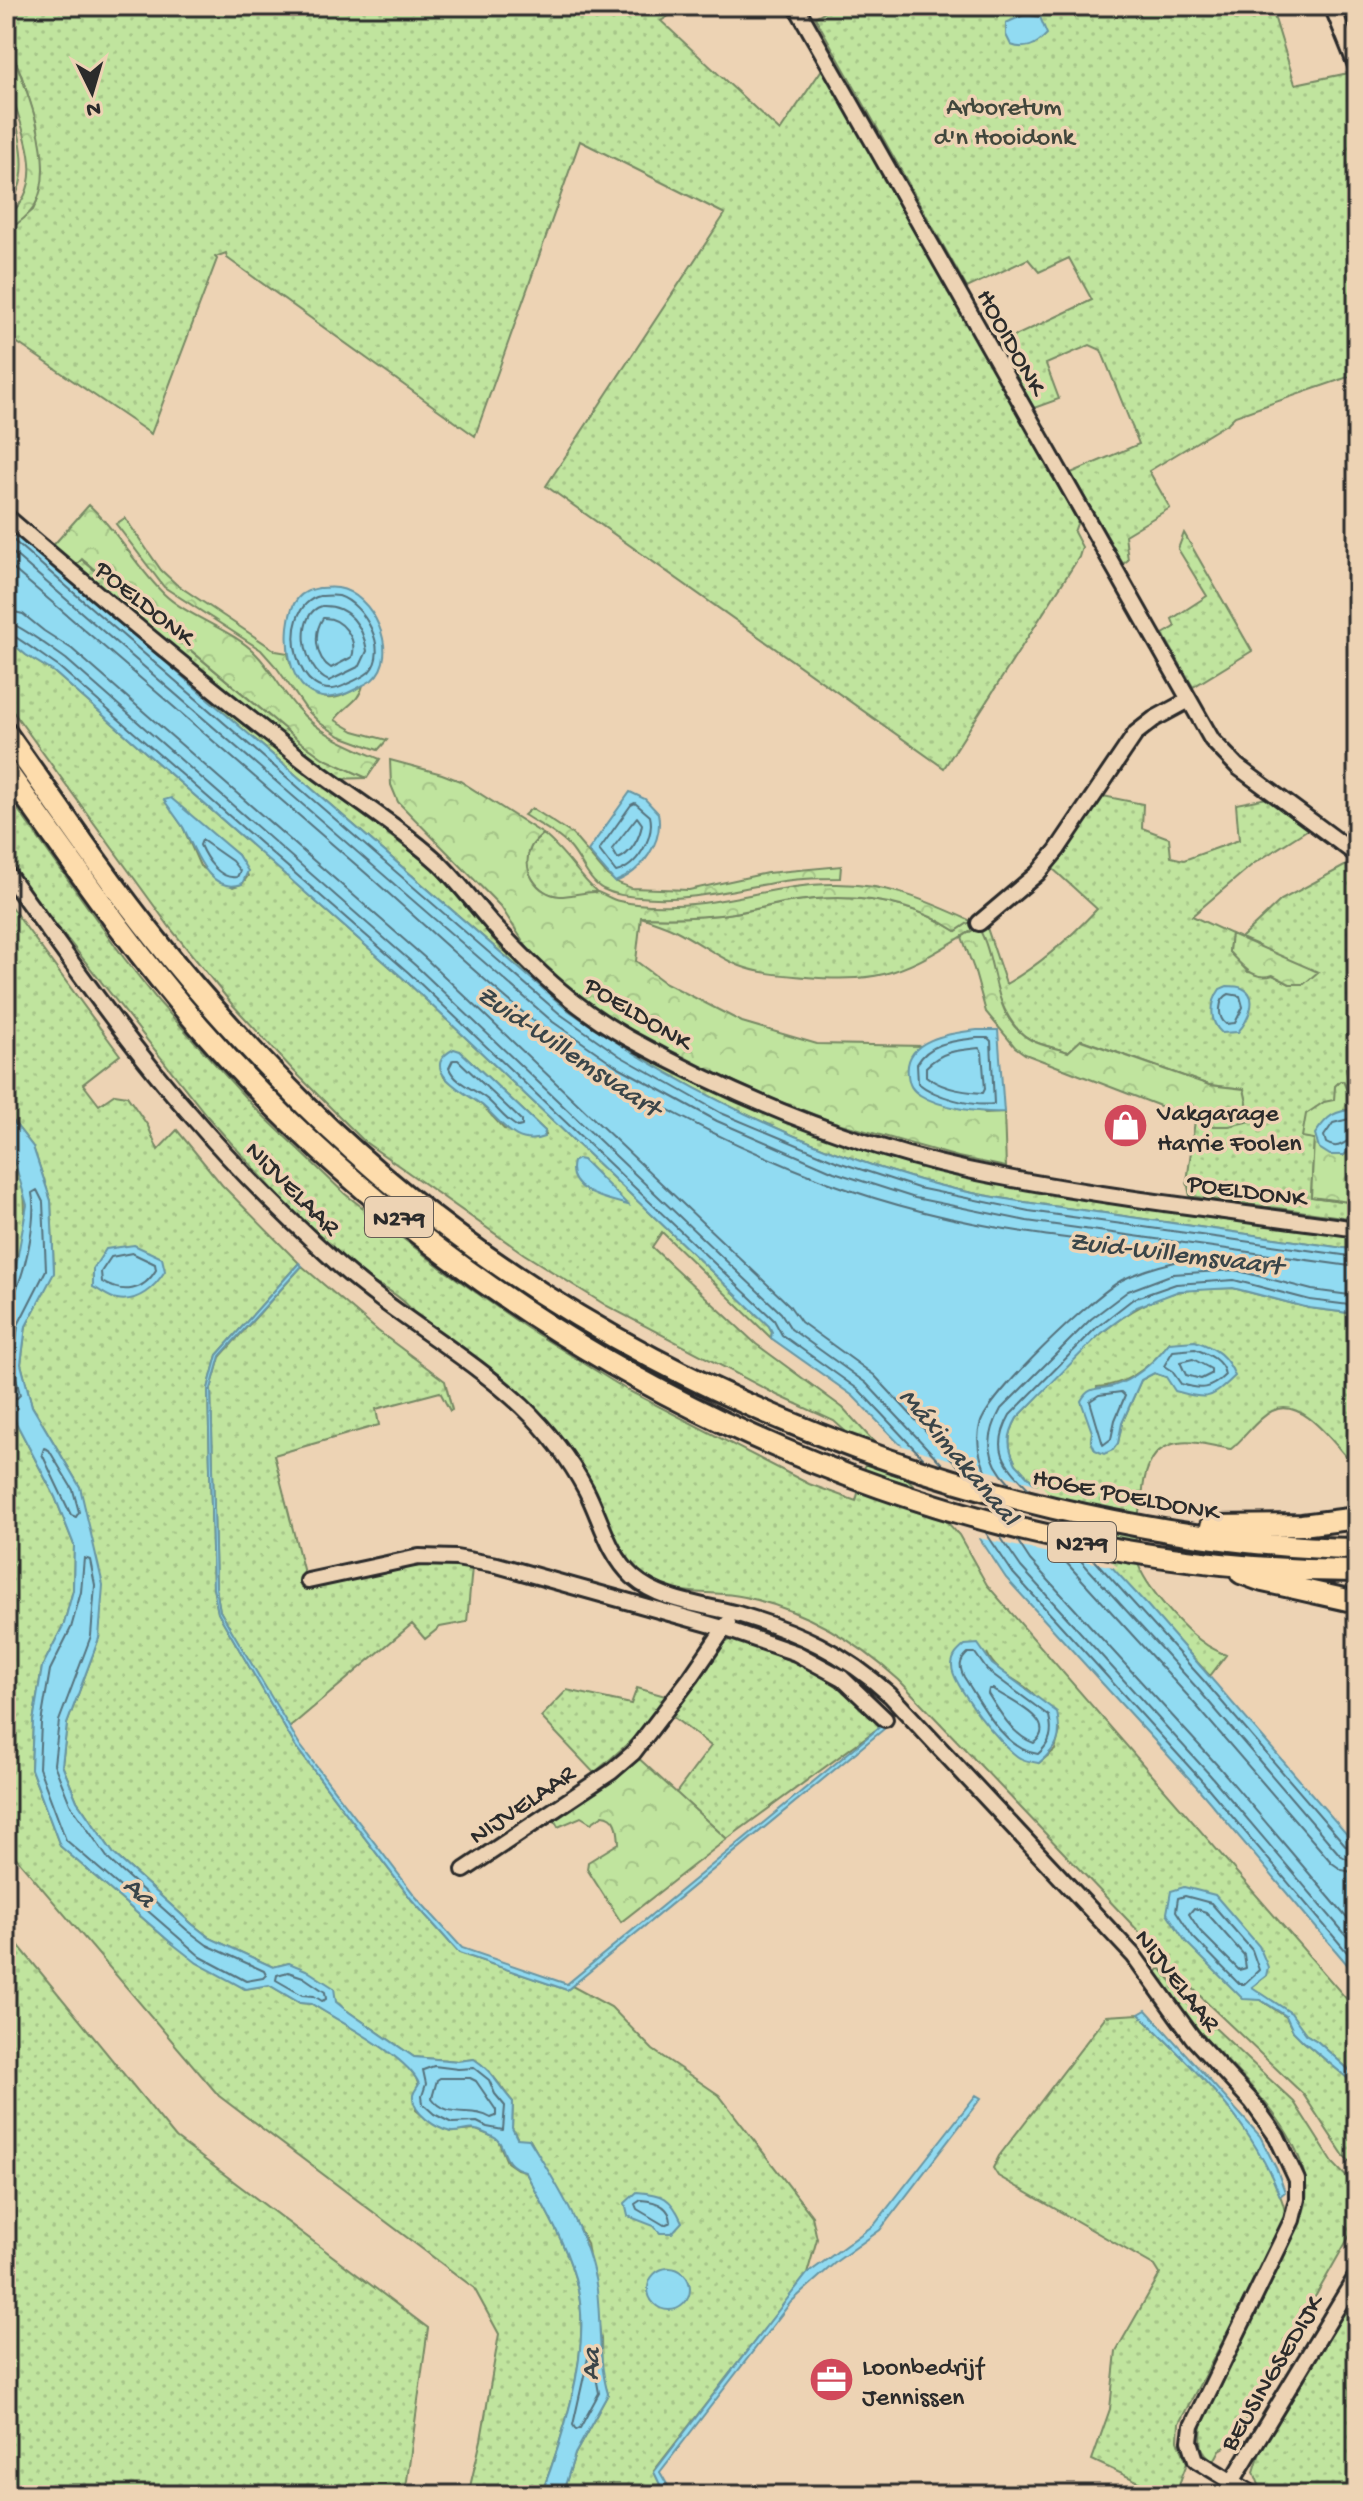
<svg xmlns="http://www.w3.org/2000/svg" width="1363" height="2501" font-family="'Gochi Hand',sans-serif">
  <defs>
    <pattern id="grass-dots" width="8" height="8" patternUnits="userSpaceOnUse" patternTransform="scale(2)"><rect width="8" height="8" fill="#c0e49e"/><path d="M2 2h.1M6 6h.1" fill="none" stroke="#a5c488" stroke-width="1.8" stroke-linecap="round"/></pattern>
    <pattern id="forest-crowns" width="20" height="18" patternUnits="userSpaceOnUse" patternTransform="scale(2)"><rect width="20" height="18" fill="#c0e49e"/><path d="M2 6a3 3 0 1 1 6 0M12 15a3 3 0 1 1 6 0" fill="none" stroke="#a5c488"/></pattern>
  </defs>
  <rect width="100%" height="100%" fill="#edd3b4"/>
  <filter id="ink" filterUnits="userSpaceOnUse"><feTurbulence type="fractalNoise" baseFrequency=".0125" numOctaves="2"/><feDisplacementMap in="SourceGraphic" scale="16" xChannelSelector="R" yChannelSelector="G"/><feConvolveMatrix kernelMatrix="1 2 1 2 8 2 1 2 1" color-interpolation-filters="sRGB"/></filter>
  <g filter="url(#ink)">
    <path fill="url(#grass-dots)" stroke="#768864" stroke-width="2" fill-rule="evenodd" d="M6,6H684L661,21L780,131L825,65L1075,517L1078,521L1074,532L1082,547L1079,557L944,768L546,486L725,214L580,141L475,436L227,258L226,253L215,257L217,259L151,434L6,335V231L33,210L37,201L43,170L37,124L21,74L6,38Z
      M835,6H1271L1295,84L1349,73L1357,88V374L1235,416L1228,423L1149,471L1170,508L1125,535L1128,560L1123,564L1071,473L1139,444L1101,350L1090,345L1046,364L1059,399L1034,408L998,344L1092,300L1069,258L1039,272L1028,259L967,288L815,17Z
      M6,520L297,766L433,868L502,949L569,1004L628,1042L926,1163L1357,1233V1250C1275,1238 1192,1226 1110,1214C1046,1205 981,1198 919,1180C790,1143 674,1084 565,1008L6,524Z
      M1184,533L1252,651L1193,687L1163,634L1175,627L1172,619L1207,596L1178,549Z
      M81,559L298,740L323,758L367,778L332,779L73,568Z
      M6,638L26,655L54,672L404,979L769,1326L772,1332L771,1338L662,1232L652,1247L756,1344L843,1408L959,1535L987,1585L1357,2011V2077L1317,2041L1307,2035L1290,2013L1251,1987L1266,1976L1171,1891L1261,2000L1286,2017L1293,2031L1303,2041L1357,2086V2168L1344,2156L1303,2094L1205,2001L899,1680C855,1640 804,1610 745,1597C710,1589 671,1599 640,1575C615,1555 607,1518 594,1490C586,1474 575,1458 565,1444C530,1393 465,1356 416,1319C412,1303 384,1285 368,1282L297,1216L207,1116L6,861V793L124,958L159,1002L253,1106L345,1194L444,1270L527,1328L627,1390L809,1484L856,1501L865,1466L854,1439L834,1421L777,1395L607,1306L524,1254L365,1142L293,1070L231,1003L171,929L6,702ZM165,801L238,855L248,876L242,884L233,887L200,866L183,827ZM460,1051L545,1131L546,1135L504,1129L483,1106L444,1077L441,1068L443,1060ZM987,1653C996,1673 1013,1677 1029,1690C1041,1699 1051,1718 1060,1730L1055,1750L1039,1763Z
      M1103,796L1143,804L1142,828L1169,838L1171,857L1184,860L1239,840L1236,804L1272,797L1310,828L1253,864L1192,916L1231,934L1229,952L1248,972L1273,975L1290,984L1256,944L1241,938L1281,900L1354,861L1357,863V979L1353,986L1357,988V1062L1346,1068L1347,1075L1357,1070V1105L1352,1104L1344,1082L1334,1100L1303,1137L1314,1138L1311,1197L1357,1203V1219L1190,1196L1187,1182L1195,1120L1212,1126L1250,1121L1244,1089L1209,1085L1082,1040L1068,1052C1056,1048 1042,1046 1031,1040C999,1024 988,959 978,927C910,968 889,984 806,977C784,975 761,974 740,966C718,957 697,941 675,930C665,925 652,921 641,917C672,918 703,918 734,913C752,911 770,905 789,902C847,893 906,898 956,931L980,915L985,922L1006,984C1041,964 1069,939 1097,909L1051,867Z
      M543,834C565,851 577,874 597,892C585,893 571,897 559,896C536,894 521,869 530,848C533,843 539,838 543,834Z
      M6,900L120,1055L83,1084L99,1105L115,1094L127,1096L148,1126L158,1150L177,1130L222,1185L299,1263L217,1355L208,1389L213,1588L218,1613L296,1747L412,1900L459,1953L567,1990L572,1986L611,2007L653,2050L719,2095L812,2216L817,2239L807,2274L654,2471L665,2495H562L575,2454L608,2394L602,2375L601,2339L587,2243L530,2140L518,2139L512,2128L513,2102C499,2086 493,2071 474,2059L458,2061L414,2057L346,2010L289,1963L273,1967L210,1938L192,1924L114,1854L77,1801L62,1765L67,1724L99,1638L80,1487L32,1406L21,1364L26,1326L54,1272L51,1201L33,1147L6,1112Z
      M6,1151C39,1190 22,1251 6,1294Z
      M302,1266L378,1331L445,1381L452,1410L450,1411L440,1392L376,1409L379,1425L274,1455L307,1585C361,1575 417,1560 472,1567L467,1622L440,1627L425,1639L412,1624L289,1728L220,1611L216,1588L211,1389L220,1357Z
      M1233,1288L1309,1308L1357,1314V1462L1350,1461C1333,1443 1302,1396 1272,1411C1256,1419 1245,1438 1231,1449C1212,1446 1188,1438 1170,1445C1151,1451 1145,1472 1143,1489C1139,1513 1132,1539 1138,1563C1144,1585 1184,1630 1204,1643C1210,1648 1218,1651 1226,1655L1210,1676L1016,1464C1007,1446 1007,1436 1017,1418C1064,1371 1110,1309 1177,1292C1194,1288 1215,1289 1233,1288ZM1169,1343L1166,1377L1154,1373L1141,1380L1122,1423L1118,1443L1091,1441L1097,1387C1127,1385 1151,1366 1169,1343Z
      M6,1388L12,1415L55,1497L74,1545L73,1590L64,1624L42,1667L33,1722L31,1769L60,1846L169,1941L245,1989L269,1985L300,2003L312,2004C337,2020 404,2053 416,2078C421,2087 417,2100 416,2110L429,2121L450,2132L476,2130L494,2137L498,2140L507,2162L517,2169L525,2171C545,2209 569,2247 578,2290C591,2350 563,2438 541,2495H468L481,2440L499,2334L474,2288L219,2096L6,1846Z
      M732,1639C791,1658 840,1678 881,1726L727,1839L676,1793L711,1746L669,1714L722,1645Z
      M637,1688L669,1697C647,1727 623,1749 594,1773L541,1717L567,1690L631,1704Z
      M6,1930L176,2138L428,2328L405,2495H6Z
      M1160,1968L1199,2013L1294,2102L1333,2163L1357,2188V2223L1232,2443L1220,2450L1214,2461C1198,2450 1201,2444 1202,2425L1299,2225C1301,2218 1305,2209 1306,2202C1313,2133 1232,2071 1192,2023C1179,2007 1168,1989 1156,1973Z
      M1139,2014C1190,2065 1248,2115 1275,2183C1281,2198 1287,2209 1285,2225L1179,2423L1178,2440L1187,2463L1175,2495H1167L1092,2460L1110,2409L1116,2351L1160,2274L1155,2266L998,2176L993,2168L999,2156L1106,2016Z
      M1357,2289V2495H1271L1261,2490L1254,2472L1262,2446Z"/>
    <path fill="url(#forest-crowns)" stroke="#768864" stroke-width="2" d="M6,38C23,79 60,164 34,207C28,217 16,225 6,231V217C58,179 11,115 6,69C5,59 6,48 6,38Z
      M6,90C17,121 37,182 6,206V181L9,168L6,150Z
      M89,505C118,531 136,567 164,594C188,617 233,630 256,654C272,670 282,692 297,708C319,734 350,746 380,759L367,778L323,758L298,740L82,559L73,568L50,549Z
      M125,518L161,570L176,584L276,651L288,653C289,663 293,668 298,676C320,706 333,702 363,685C359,703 344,706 335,720L354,731L387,740L378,750L340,736L320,723L306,709L277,668L261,650L164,587L116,524Z
      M390,760L442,774L460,781L543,834C539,838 533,842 531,847C520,869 537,895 560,896C572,896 585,891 597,892C604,894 612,900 619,901C637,905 656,906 674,905C729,904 782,883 837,884C888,884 926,900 971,921L956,931C906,898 847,893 789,902C771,905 753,910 734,913C703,918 672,918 641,917L636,961L664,982L742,1022L817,1044L923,1046L915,1052L985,1113L1004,1112L1006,1167L958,1157L834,1122L768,1097L648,1043L577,1002L528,949L501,907L398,802L391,785Z
      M532,808L572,834L607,875L618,883L631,888L689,890L767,873L841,866L840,878C819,878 799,878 778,882C731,890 688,902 639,897C626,896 615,895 603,889C587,880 582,860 569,846C557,833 540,825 524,815Z
      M978,927C999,961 990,1018 1031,1040C1042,1046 1056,1048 1068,1052L1081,1040L1209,1085L1244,1089L1251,1121L1229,1126H1212L1025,1054L1015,1047L986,1012L974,969L962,937Z
      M1231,934L1318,972L1304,984H1290L1273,975C1254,982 1242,965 1229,952Z
      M1340,1081H1343L1352,1103L1357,1105V1109L1344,1110V1155L1357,1144V1203L1311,1197L1314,1139L1302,1137L1306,1114L1324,1102L1334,1100L1335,1086Z
      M635,1755L727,1839L621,1922L587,1869L588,1862L619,1843C618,1831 618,1816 603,1815L591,1823L581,1817L558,1827L552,1815Z"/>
    <path fill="#91dbf2" stroke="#6895a2" stroke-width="2" d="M1026,14L1040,17L1047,34C1037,45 1026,51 1011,45L1006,35V23Z
      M6,524L565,1008C674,1084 790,1143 919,1180C981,1198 1046,1205 1110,1214C1192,1226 1275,1238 1357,1250V1314L1309,1308L1233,1288L1179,1291L1137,1307L1101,1333L1017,1418C1007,1436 1007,1446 1016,1464L1148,1606L1357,1846V1976L1197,1787L1006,1578L975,1531L913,1458L853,1396L771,1338L772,1332L769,1326L404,979L54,672L26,655L6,638Z
      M319,588C325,588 332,587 338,588C372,593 402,654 372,680C368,683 361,686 356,689C306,716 284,672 288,627C289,617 291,606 298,598C304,591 311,590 319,588Z
      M630,792L645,799L658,813C664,842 642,872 615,882L588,851Z
      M171,798L238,855L248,871L242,884C208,895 195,849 183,827C177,818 170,809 164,800Z
      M1227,986C1232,986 1238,986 1242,988C1261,996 1247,1022 1238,1032L1222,1033C1209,1022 1210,1003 1220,989Z
      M977,1030H998L1004,1112C981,1113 940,1108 920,1095C912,1090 909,1085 908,1075C903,1039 951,1033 977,1030Z
      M454,1049L460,1051L545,1131L544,1137C515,1148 501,1121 482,1105C468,1094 415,1069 454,1049Z
      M1357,1109V1144L1344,1155H1330L1319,1148L1315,1134C1328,1115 1334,1111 1357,1109Z
      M6,1112L33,1147L51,1201L54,1273L26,1326L21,1364L32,1406L80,1487L103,1585L99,1638L67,1724L62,1765L77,1801L114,1854L192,1924L210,1938L273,1967L289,1963L306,1970L334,1988L336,2002L346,2010L414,2057L458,2061L474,2059C493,2071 498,2086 513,2102L512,2128L517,2138L529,2139C558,2186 589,2235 597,2290C601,2324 598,2360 608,2394L575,2454L562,2495H541C563,2438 591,2350 578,2290C569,2248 545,2209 525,2171C498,2164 508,2143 493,2137C489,2135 481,2131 476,2130C469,2128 459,2133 451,2132C437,2129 411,2113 413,2095C414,2091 417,2088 419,2084C409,2057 338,2021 312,2004L300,2003L269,1985L245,1989L197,1963L169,1941L60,1846L31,1769L33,1722L42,1667L64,1624L73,1590L74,1545L55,1497L12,1415L6,1388V1294L15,1271L27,1205L14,1160L6,1151Z
      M578,1159L583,1160L628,1205C607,1199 565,1192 573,1162Z
      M134,1245L162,1258L165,1271C155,1287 138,1303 117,1299C109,1298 100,1290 93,1287V1269L106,1249Z
      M299,1263L302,1266L220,1356L211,1389L216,1588L220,1611L300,1745L416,1897L462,1948L567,1984L881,1726L884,1729L567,1990L459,1953L412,1900L296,1747L218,1613L213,1588L208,1389L217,1355Z
      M1195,1341C1216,1348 1227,1356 1235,1376C1210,1400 1209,1400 1175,1391L1166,1377L1154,1373L1141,1380L1122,1423L1118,1443L1113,1450L1104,1454L1095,1450L1091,1441L1092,1432L1081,1401C1089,1385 1099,1390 1113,1386C1136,1379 1155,1361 1169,1343Z
      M978,1644L992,1664L1057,1712C1062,1738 1059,1746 1039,1763C1033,1762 1025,1761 1020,1758C1003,1749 952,1684 952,1666C952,1656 958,1651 965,1645Z
      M1184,1887L1215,1895L1259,1946L1268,1967L1266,1976L1252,1987L1291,2013L1307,2035L1317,2041L1357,2077V2086L1303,2041L1293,2031L1286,2016L1261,2000L1243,1999L1186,1942L1167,1913L1171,1891Z
      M1146,2010L1260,2136L1277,2170L1285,2192L1280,2196C1250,2119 1196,2071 1139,2014Z
      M976,2095L981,2098L880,2230L837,2261L791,2302L660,2472L672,2493V2495H665L654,2472L788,2298L807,2274L875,2224Z
      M637,2192C663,2194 671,2197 682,2222L672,2233H660L654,2226L628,2216L625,2203Z
      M648 2289a21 21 0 1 1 42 0a21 21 0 1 1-42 0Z"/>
    <path fill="#edd3b4" d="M893,1443L1042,1486L1118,1568L974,1537Z"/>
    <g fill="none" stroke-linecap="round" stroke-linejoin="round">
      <path stroke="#54717b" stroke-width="2" d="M6,534L560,1014L620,1056L721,1113L838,1162L918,1188L1029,1211L1357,1257
        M6,547L553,1022L615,1065L717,1121L834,1172L915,1198L1027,1221L1357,1267
        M6,563C125,664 243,767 361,869C422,922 481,980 545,1030C629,1096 728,1144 827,1182C892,1206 962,1223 1030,1233C1078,1241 1129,1243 1176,1255L1175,1262C1158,1266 1138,1272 1122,1280C1093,1296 988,1395 980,1425C975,1444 980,1461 989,1478
        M320,596C326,596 333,595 339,596C364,604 390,650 369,672C363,677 354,681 347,684C296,713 273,608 320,596Z
        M322,606C349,605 363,626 367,651L360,666L329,681C301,669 295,613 322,606Z
        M6,610L23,614L44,631L72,649L424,957L789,1305L801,1322L874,1375L963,1471
        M323,618C342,617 358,639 352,657L331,668C315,658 313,633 323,618Z
        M6,622C18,623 53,650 66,659L416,966L781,1313L791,1329L866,1383L942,1464
        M6,632C14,634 48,660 59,667L409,973L774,1320L782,1335L859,1390L923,1458
        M635,803L650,816C655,837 637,867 616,872L599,850L631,805Z
        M637,817L642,824C640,838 631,854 618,859L612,849Z
        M202,840L232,861L240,871L237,877C220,880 206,859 200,845Z
        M1229,994L1240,996L1243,1007L1235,1023L1226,1024C1217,1017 1218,999 1229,994Z
        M977,1038H988L991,1041L994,1104C972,1107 935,1097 918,1083L917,1064C930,1042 954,1041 977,1038Z
        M979,1048L982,1052L985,1089L983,1093C965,1092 940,1088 926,1076V1067C942,1051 958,1050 979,1048Z
        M453,1060H458L522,1121V1126L518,1127C506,1121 499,1110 489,1101C476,1089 456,1085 449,1068Z
        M1357,1117L1333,1123L1324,1136L1326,1143C1340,1152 1344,1139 1357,1138
        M132,1253L155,1264L156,1270C143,1292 123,1294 102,1282L101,1272L111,1257Z
        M6,1293L16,1290C26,1267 37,1218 32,1193L37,1190L43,1202L46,1270L18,1325L13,1364L20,1395L17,1398L6,1396
        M1195,1349C1208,1354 1223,1360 1225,1375C1210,1390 1201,1390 1181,1384L1172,1371L1164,1366L1173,1351Z
        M1193,1359L1211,1369V1374L1201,1379L1186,1375L1180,1362Z
        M1121,1392L1125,1396L1115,1420L1111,1439L1103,1445L1090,1401L1099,1395Z
        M44,1448L49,1450L73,1490L79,1512L76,1517L71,1515L42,1454Z
        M1009,1483C986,1459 985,1438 1001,1409L1091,1319L1128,1291L1173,1274L1235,1270L1312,1290L1357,1296
        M1028,1488C1004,1463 991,1449 1010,1415L1097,1327L1133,1299L1176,1284L1234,1280L1310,1300L1357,1306
        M984,1530L1013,1573L1203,1782L1357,1964
        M999,1535L1021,1567L1210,1775L1357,1948
        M1017,1540L1030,1560L1219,1767L1357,1930
        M1053,1548L1188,1696L1332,1863L1342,1870L1357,1873
        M1072,1551L1197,1688L1340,1855L1349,1860L1357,1861
        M1089,1554L1204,1681L1347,1847L1357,1851
        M84,1558L90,1560L95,1585L91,1636L59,1721L54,1764L70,1804L109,1860L187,1930L207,1945L264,1971L266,1975L263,1978L246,1981L201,1957L66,1840L39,1768L41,1723L50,1670L71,1628L81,1592Z
        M975,1653L987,1670L1049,1716C1053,1732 1051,1743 1038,1754C1004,1750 981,1703 964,1677C959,1667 959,1661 968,1653Z
        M989,1689H993C1007,1700 1061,1721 1034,1743C1013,1736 1000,1712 988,1694Z
        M1185,1896L1211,1903L1252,1950L1259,1970L1244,1984H1239L1193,1937L1176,1911L1178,1898Z
        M1194,1908L1206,1912L1244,1955L1246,1968L1239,1970L1200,1931L1189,1914Z
        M288,1972L303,1977L325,1992L326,1999L322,2001L314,1996L302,1995L276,1980L277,1975Z
        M434,2066L458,2069L474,2068L489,2080L495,2094L505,2106L503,2130L487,2127L477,2122L452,2123L434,2114L423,2104L422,2096L426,2084L423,2070Z
        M440,2078H470L476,2081L496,2110V2116L491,2118C471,2106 448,2120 432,2098L437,2080Z
        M641,2200C656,2201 670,2206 671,2222L664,2225L637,2209L635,2204Z
        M588,2358L593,2360L599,2393L580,2428L576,2430L573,2425Z"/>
      <defs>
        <path id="minor" d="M796,6L1212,740L1238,767L1357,855
          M1332,6L1357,68
          M6,516C104,600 203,683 305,762C349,796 397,825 438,862C459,882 476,906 495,927C537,972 575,1008 628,1038C742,1101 869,1152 997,1176C1116,1199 1237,1212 1357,1229
          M6,872C66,954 124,1039 191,1115C236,1168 288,1219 340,1266C397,1317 466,1354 522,1406C547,1430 570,1460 586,1490C601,1519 608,1554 633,1577C660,1601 705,1605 738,1614C798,1632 843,1652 890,1695L1134,1956L1193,2038L1252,2102L1277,2137L1297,2180V2199L1292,2220L1192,2426L1190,2441L1196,2460L1254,2495
          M979,923L1038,873L1057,850L1136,733L1154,719L1189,700
          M308,1581L419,1557L456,1558L497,1565L723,1628L796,1653L842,1678L885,1719
          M464,1870L611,1772L633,1753L691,1677L728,1623
          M1224,2495L1357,2275"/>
        <path id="highway" d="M6,733C56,803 103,874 157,941C203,999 254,1054 306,1106C512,1309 775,1441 1054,1508C1153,1531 1256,1548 1357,1549
          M6,770C69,857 129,946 199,1026C486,1355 919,1570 1357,1571
          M1211,1526L1302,1525L1357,1518
          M1241,1573L1263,1581L1357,1602"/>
      </defs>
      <use href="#minor" stroke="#2b2b2b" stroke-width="20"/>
      <use href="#highway" stroke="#2b2b2b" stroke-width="26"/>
      <use href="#minor" stroke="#edd3b4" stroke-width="14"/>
      <use href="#highway" stroke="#fddcac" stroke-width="20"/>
    </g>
  </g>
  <defs>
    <symbol id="shop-disc" viewBox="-11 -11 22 22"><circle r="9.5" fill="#d1495b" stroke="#edd3b4"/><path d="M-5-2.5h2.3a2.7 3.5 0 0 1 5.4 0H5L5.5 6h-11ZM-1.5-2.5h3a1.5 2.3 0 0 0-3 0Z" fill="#fff"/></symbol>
    <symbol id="office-disc" viewBox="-11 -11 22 22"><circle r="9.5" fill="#d1495b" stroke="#edd3b4"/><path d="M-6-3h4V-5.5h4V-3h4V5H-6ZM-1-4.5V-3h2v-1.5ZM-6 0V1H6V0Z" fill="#fff"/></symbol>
  </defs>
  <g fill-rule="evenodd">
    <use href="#shop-disc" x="1100" y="1100" width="51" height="51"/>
    <use href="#office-disc" x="806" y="2354" width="51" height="51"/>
  </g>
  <g text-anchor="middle" stroke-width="7" stroke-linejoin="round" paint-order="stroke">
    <g fill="#edd3b4" stroke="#655d54" stroke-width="2">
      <rect x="365" y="1197" width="68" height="40" rx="6"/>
      <rect x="1048" y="1522" width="68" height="40" rx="6"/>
    </g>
    <g font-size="24" font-weight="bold" fill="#2b2b2b">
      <text x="399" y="1225">N279</text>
      <text x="1082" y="1550">N279</text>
    </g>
    <g font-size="26" fill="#41473c" stroke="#edd3b4">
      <text x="1004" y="114">Arboretum<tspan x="1004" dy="30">d'n Hooidonk</tspan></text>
    </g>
    <g font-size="26" fill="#2b2b2b" stroke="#edd3b4">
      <text transform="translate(1013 341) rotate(61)" y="9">HOOIDONK</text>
      <text transform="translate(146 602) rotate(39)" y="9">POELDONK</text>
      <text transform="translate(639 1012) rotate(31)" y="9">POELDONK</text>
      <text transform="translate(294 1187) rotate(45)" y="9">NIJVELAAR</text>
      <text transform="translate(1247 1189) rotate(8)" y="9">POELDONK</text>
      <text transform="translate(1126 1493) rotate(11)" y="9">HOGE POELDONK</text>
      <text transform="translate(521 1803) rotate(-34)" y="9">NIJVELAAR</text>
      <text transform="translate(1179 1979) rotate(52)" y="9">NIJVELAAR</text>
      <text transform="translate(1270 2372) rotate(-59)" y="9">BEUSINGSEDIJK</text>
    </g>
    <g font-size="26" fill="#2b2b2b" stroke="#edd3b4" text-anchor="start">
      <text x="1157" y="1120">Vakgarage<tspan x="1157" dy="30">Harrie Foolen</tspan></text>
      <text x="862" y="2374">Loonbedrijf<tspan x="862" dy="30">Jennissen</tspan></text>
    </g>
    <g font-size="28" font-style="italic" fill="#3a4549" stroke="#edd3b4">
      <text transform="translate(570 1049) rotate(34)" y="10">Zuid-Willemsvaart</text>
      <text transform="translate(1176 1251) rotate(7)" y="10">Zuid-Willemsvaart</text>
      <text transform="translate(961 1455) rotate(50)" y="10">Máximakanaal</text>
      <text transform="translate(141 1890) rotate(42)" y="10">Aa</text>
      <text transform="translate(588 2364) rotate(-87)" y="10">Aa</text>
    </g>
  </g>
  <rect width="1363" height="2501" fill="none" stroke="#edd3b4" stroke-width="32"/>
  <rect x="16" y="16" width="1331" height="2469" fill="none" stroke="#2b2b2b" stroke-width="3" filter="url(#ink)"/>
  <g transform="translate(92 92) rotate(175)" stroke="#edd3b4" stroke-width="6" paint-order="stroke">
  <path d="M0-6L14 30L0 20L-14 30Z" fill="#2b2b2b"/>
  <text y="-12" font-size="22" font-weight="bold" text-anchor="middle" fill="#2b2b2b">N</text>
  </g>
</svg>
